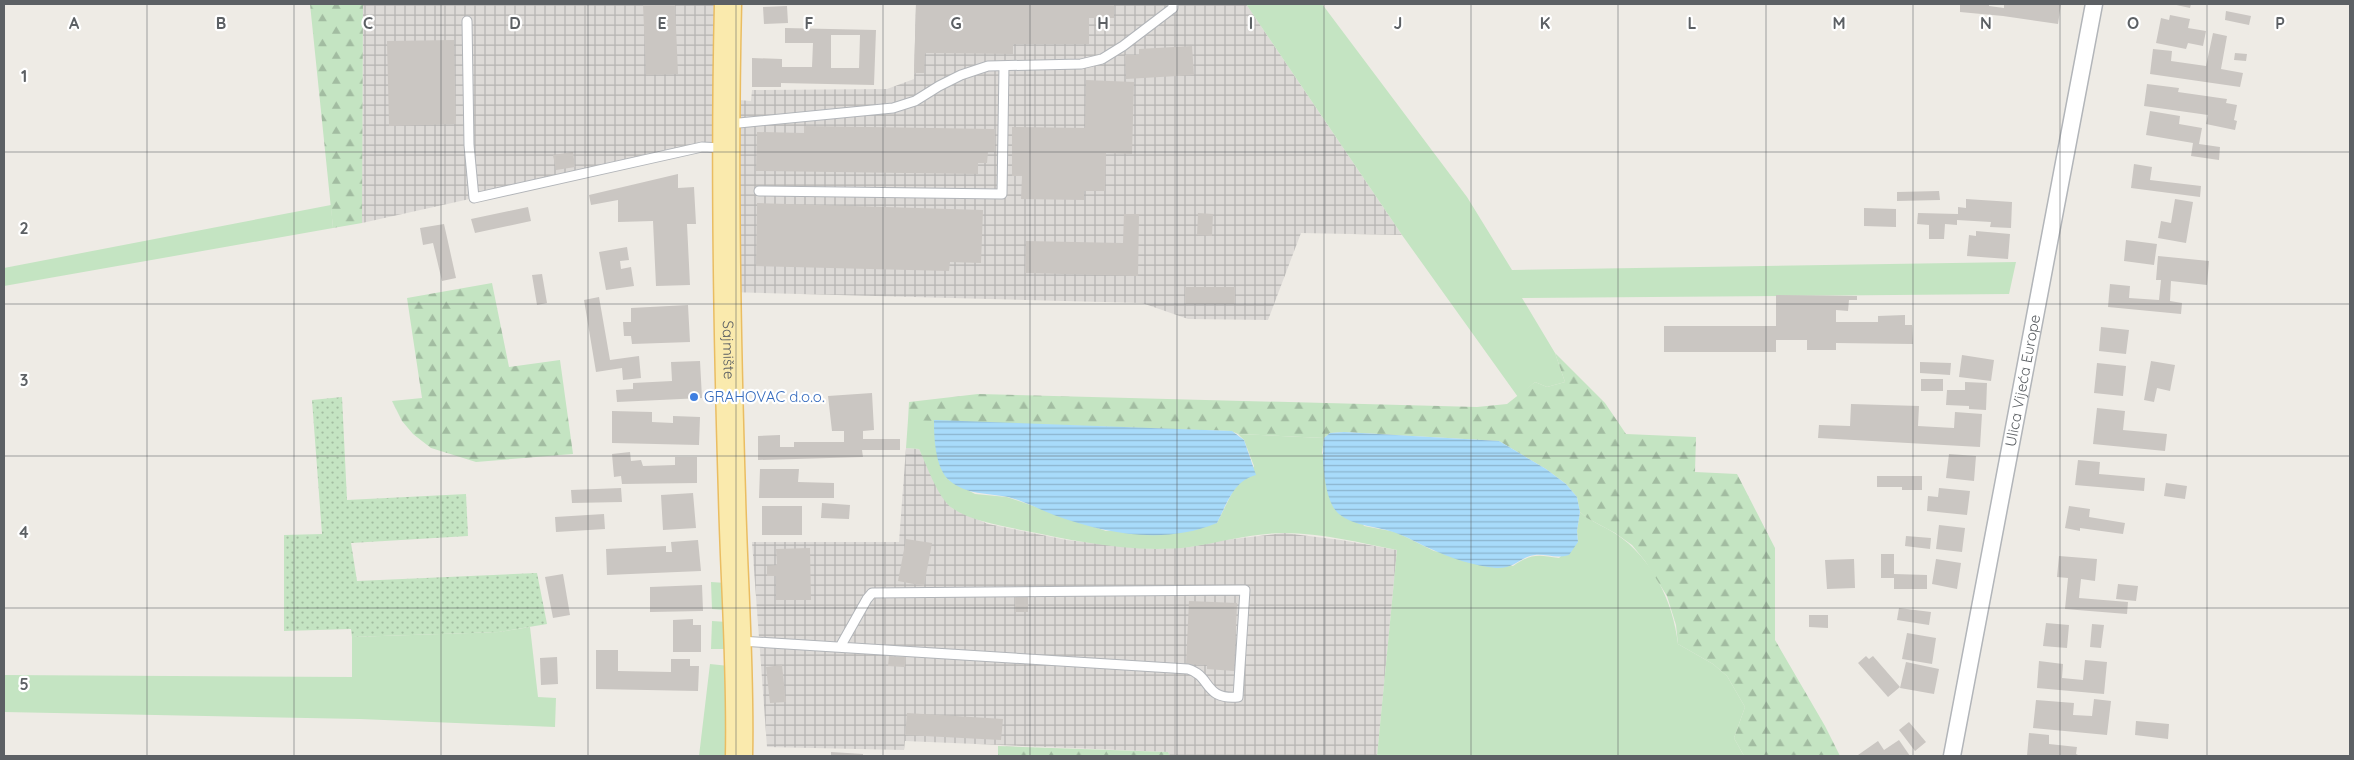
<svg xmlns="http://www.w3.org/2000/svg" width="2354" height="760" font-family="Quicksand,sans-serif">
  <defs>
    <pattern id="industrial-grid" width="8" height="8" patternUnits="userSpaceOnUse" patternTransform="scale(1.25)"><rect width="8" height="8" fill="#dddad7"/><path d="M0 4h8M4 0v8" fill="none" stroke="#b6b4b2"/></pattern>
    <pattern id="forest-firs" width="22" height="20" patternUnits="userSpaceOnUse" patternTransform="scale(1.25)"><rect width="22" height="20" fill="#c4e4c2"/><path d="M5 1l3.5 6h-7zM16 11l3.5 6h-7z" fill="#a2bca1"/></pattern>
    <pattern id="garden-dots" width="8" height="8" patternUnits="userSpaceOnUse" patternTransform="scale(1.25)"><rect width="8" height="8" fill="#c4e4c2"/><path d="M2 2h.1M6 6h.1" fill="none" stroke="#a2bca1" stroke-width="1.8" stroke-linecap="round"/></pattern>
    <pattern id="water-rules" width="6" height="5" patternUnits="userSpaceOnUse" patternTransform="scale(1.25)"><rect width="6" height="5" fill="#a8dbfa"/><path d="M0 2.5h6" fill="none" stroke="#8cb5ce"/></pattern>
  </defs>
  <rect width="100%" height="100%" fill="#eeebe5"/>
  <path fill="url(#industrial-grid)" d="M363,4H728L726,99L751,101L752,90L887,89L914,79L916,4H1246L1402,235L1301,233L1268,320L1188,319L1142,303L728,292L726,148L702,147L362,223Z
    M906,448L919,449L942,496L952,508L988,524L1067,540L1127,547L1155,549L1190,547L1224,540L1284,533L1341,540L1397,550L1377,756H1170L1168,752L905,741L904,750L767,747L752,542H899Z"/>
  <path fill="#c4e4c2" d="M1246,4H1322L1467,197L1512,270L2016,262L2009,294L1522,298L1555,353L1565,382L1547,387L1535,382L1518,397L1402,235Z
    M331,205L333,228L4,286V268Z
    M908,420H934L940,465L949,480L975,494L1007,497L1106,531L1217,523L1236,485L1248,477L1254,466L1244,440L1238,434L1324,438L1322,453L1364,526L1396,532L1434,551L1513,566C1532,553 1538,555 1559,558L1578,542L1577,531L1580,512C1591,522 1604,526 1616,534C1652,558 1673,601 1678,644L1713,664L1727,676L1745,707L1734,738L1744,756H1377L1397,550C1361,543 1322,533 1284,533C1253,533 1221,542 1190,547C1134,554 1076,541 1021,530C999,525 971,521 952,508C938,498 927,466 919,449L906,448Z
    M711,582L726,583L725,610L712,609Z
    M712,621L727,622V649H711Z
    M530,627L538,697L556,698L555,727L360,719L4,712V675L352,677V637L499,632Z
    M710,664L729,666L727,756H699Z"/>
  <path fill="url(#forest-firs)" d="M310,4H363L362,223L333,228Z
    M492,283L509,367L560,360L573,454L476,462L431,448L413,434L402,421L392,401L422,398L407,298Z
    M1555,353L1605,403L1626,434L1696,437L1695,472L1737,474L1775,548V640L1825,726L1840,756H1744L1734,738L1745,707L1727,676L1713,664L1678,644L1676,625L1667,596L1645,561L1632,545L1615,533L1587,518L1580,512L1577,497L1566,484L1546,469L1499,441L1344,432L1330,433L1324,438L1238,434L1231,431L908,420L909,402L978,394L1477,407L1507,404L1535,382L1547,387L1565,382Z
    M998,746L1168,752L1170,756H998Z"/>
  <path fill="url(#garden-dots)" d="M342,397L347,500L466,494L468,536L351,543L357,581L537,573L547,624L499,632L352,637L351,629L284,631V535L322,534L312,400Z"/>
  <path fill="url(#water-rules)" d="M934,420L1232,431L1244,440L1256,475C1233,481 1227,504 1217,523C1164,545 1106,534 1054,515C1038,509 1024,501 1008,497C987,493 967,495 950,481C935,469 934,437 934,420Z
    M1344,432L1499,441L1546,469L1566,484L1577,497L1580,512L1577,531L1578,542L1569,555C1556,559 1547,554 1535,555C1521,556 1515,569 1496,568C1475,566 1450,558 1431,549C1419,544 1408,537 1396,533C1378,526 1355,527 1339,514C1324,502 1321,456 1324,438L1330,433Z"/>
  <path fill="#cac6c2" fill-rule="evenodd" d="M643,4H675L678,74L646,75Z
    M916,4H1114V18H1089V44H1013V54L925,53L924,73H914Z
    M1960,4H1989V6L2004,8V4H2061L2058,24L2003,16L1960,12Z
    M2172,4H2191L2190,8Z
    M787,6L788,23L764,24L763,7Z
    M2226,11L2251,16L2249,25L2225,20Z
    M2170,15L2190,19L2188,28L2206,31L2203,46L2188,43L2186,49L2156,43L2161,18L2169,20Z
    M785,28L876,30L874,85L781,83V87H752V58L782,59V67H812L813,43H785ZM831,35H860L859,68H831Z
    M2213,33L2227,36L2221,69L2243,73L2240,87L2150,74L2153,49L2172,51L2171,61L2206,66Z
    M454,40L456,124L389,126L387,41Z
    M1192,46L1194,75L1126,79L1125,55H1139V49Z
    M2235,53L2247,54L2246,61L2234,60Z
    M1086,80L1134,82L1132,154L1106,153L1105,191H1084V200L1021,199L1022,176H1012V127L1085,128Z
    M2147,84L2179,88L2178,92L2227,99L2226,103L2237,105L2234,120L2237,121L2235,130L2206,124L2208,115L2144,106Z
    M2150,111L2180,116L2179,124L2202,128L2199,144L2220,147L2219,160L2191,156L2193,143L2146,135Z
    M804,126L995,129V152H988L987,163H978V174L756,171L757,132L804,133Z
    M573,152L575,167L556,170L553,155Z
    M2134,164L2152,167L2150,180L2201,186L2200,197L2131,188Z
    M678,174V188L694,187L696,224H687L690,285L656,286L653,221L618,222V200L591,205L589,195Z
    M1939,191L1940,200L1897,201V192Z
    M1966,199L2012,202L2011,228L1990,227L1991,222L1957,220V225L1945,224L1944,239H1929V225L1917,224L1918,213L1958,214V207L1966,208Z
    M2175,199L2193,202L2186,243L2158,238L2161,221L2171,223Z
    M757,203L983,210L981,263L950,262L949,271L756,266Z
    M528,207L531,221L475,233L471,219Z
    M1864,208L1896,209V227L1864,226Z
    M1198,213L1213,214L1212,236L1197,235Z
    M1124,214H1139L1138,276L1025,273L1026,241L1123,243Z
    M444,224L456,278L442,281L433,243L423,245L420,228Z
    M1976,231L2010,234L2008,259L1967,256L1969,235L1976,236Z
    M2126,240L2157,244L2154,265L2124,261Z
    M627,247L629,260L620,261L621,269L631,267L634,286L606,290L599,252Z
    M2158,256L2209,261L2207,285L2171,281L2170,301L2182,303L2181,314L2108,307L2110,284L2130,286L2129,298L2159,300L2161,280H2156Z
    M542,274L547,303L537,305L532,275Z
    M1185,287H1235V304H1185Z
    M1776,295L1857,296V300H1849L1848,311L1836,310V322H1878V316L1905,315V325H1912L1913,344L1836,343V350H1807V340H1776V352H1664V326H1776Z
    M599,297L610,360L639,356L641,378L623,380L622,368L596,372L584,300Z
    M688,305L690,342L632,344L631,336H624L623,322H631V308Z
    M2101,327L2129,330L2126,354L2099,351Z
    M1962,355L1994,360L1991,381L1959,377Z
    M700,361L702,398L617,402L616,390L633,389V383L672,381L671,362Z
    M2151,361L2175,365L2170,391L2157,388L2154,402L2144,400Z
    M1920,362L1951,363L1950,375L1920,373Z
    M2097,363L2126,366L2123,396L2094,393Z
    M1921,379H1943V391H1921Z
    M1965,382L1987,383L1986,410L1969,409V406L1946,405L1947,390H1965Z
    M872,393L874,430L863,431V439H900V450H862L863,457L758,460V436L780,435V447H794V442H844V431H832L828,396Z
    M1851,404L1919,406L1918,426L1954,428L1955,412L1982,414L1980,447L1818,438L1819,425L1850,426Z
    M2097,408L2125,411L2123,430L2167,434L2165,451L2093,444Z
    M612,411L652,412V422L673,423V416L700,417L699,445L612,443Z
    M630,452L631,461L641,460L643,466L675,465V457H697V483L622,484L621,476L614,477L612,454Z
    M1949,454L1976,456L1974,481L1946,478Z
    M2078,460L2100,462L2099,474L2145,478L2144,491L2075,485Z
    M760,469H799L798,482L834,483V498H759Z
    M1877,476H1922V490H1902V487H1877Z
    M2166,483L2187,486L2185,499L2164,496Z
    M621,488L622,502L572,503L571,490Z
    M1939,488L1970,491L1967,515L1927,511L1928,496L1938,497Z
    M693,493L696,528L663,530L661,495Z
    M822,503L850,505L849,519L821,518Z
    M762,506H802V535H762Z
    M2069,506L2090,509L2089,517L2125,523L2123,534L2080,528V531L2065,528Z
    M604,514L605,529L556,532L555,517Z
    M1939,525L1965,528L1962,552L1936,549Z
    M1906,536L1931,538L1930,549L1905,546Z
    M906,539L932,543L924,586L898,581Z
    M698,540L701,571L607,575L606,549L666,546V552H672L671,542Z
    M810,548L811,600H776V576H767V566L777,565L776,549Z
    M1881,554H1894V574L1927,575V589H1894V578H1881Z
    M2059,556L2097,559L2095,581L2081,579L2079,598L2128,602L2127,614L2065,609L2068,578L2057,577Z
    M1854,559L1855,588L1827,589L1825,560Z
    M1936,559L1961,563L1957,589L1932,584Z
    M563,574L570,615L553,618L545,577Z
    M2118,584L2138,586L2136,601L2116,599Z
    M702,585L703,611L650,612V587Z
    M1015,597H1028V612H1015Z
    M1189,601L1237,603L1234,671L1207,669V665L1186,664Z
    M1899,608L1931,612L1929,625L1897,620Z
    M1809,615H1828V628L1809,627Z
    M693,619V625H701V652H673V620Z
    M2046,623L2069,625L2067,648L2043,646Z
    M2092,624L2104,625L2101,648L2090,647Z
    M1907,633L1936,638L1932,664L1902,659Z
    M596,650H618V671L671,672V659H690V666H699L698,691L596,689Z
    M889,656L906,657L905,667L888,666Z
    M1866,656L1869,659L1873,656L1900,687L1888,697L1858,663Z
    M557,657L558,684L541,685L540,658Z
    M2085,660L2107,662L2104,694L2037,688L2039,661L2063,664L2062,678L2083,680Z
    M1906,662L1939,669L1934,694L1900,688Z
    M782,665L786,702L770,703L766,667Z
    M2094,699L2111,701L2107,735L2033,728L2036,700L2074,703L2073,715L2092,716Z
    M907,713L1003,719L1001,740L905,735Z
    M2136,721L2169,724L2168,739L2135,735Z
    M1909,722L1926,742L1915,751L1899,730Z
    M2029,733L2049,735V744L2077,747L2076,754L2080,756H2027Z
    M1899,740L1910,756L1858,755L1878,741L1884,750Z
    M831,752L863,754V756H831Z"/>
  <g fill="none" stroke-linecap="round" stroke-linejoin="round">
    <defs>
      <path id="lane" d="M467,21L469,145L474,198L702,147L723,148
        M729,124L893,108L915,101L939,86L961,75L988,66L1081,64L1102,59L1123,46L1173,8V4
        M759,191L1002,194L1004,66
        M740,641L1188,669C1212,676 1203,700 1238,697L1245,590L872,593L867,599L840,647"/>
      <g id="street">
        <path id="s1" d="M1952,756L2094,4"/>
      </g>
      <g id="primary">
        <path id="s2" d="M728,4C724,168 727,332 732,495C734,582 741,669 739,756"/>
      </g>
    </defs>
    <use href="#lane" stroke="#b2b5b9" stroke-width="11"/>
    <use href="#street" stroke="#b2b5b9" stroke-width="19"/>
    <use href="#primary" stroke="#eabd62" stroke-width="29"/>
    <use href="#lane" stroke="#fff" stroke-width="9"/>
    <use href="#street" stroke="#fff" stroke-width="16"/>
    <use href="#primary" stroke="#faeaad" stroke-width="26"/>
  </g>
  <path fill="none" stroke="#5c6064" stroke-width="1" stroke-opacity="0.55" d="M147,4V756M294,4V756M441,4V756M588,4V756M736,4V756M883,4V756M1030,4V756M1177,4V756M1324,4V756M1471,4V756M1618,4V756M1766,4V756M1913,4V756M2060,4V756M2207,4V756M4,152H2350M4,304H2350M4,456H2350M4,608H2350"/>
  <circle fill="#3f7fe0" stroke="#fff" stroke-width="2" cx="694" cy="397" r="5"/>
  <g text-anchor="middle" stroke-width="4.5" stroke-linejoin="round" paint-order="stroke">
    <g font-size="15" fill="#5c6064" stroke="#fff">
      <text dy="5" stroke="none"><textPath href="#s2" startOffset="346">Sajmište</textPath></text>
      <text dy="5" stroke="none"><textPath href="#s1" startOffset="382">Ulica Vijeća Europe</textPath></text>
    </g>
    <g font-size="15" fill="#366cbe" stroke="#fff" text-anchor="start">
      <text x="704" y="402">GRAHOVAC d.o.o.</text>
    </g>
  </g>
  <g font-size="16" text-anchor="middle" font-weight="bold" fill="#5c6064" stroke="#fff" stroke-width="4.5" stroke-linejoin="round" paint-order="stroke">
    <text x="74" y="29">A</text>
    <text x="221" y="29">B</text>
    <text x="368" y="29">C</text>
    <text x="515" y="29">D</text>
    <text x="662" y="29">E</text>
    <text x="809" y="29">F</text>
    <text x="956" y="29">G</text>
    <text x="1103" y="29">H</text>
    <text x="1251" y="29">I</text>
    <text x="1398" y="29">J</text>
    <text x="1545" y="29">K</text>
    <text x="1692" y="29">L</text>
    <text x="1839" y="29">M</text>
    <text x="1986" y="29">N</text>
    <text x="2133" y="29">O</text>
    <text x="2280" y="29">P</text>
    <text x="24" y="82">1</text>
    <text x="24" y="234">2</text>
    <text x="24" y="386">3</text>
    <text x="24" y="538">4</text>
    <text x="24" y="690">5</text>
  </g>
  <rect width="2354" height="760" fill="none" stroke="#5c6064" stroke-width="10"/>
</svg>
